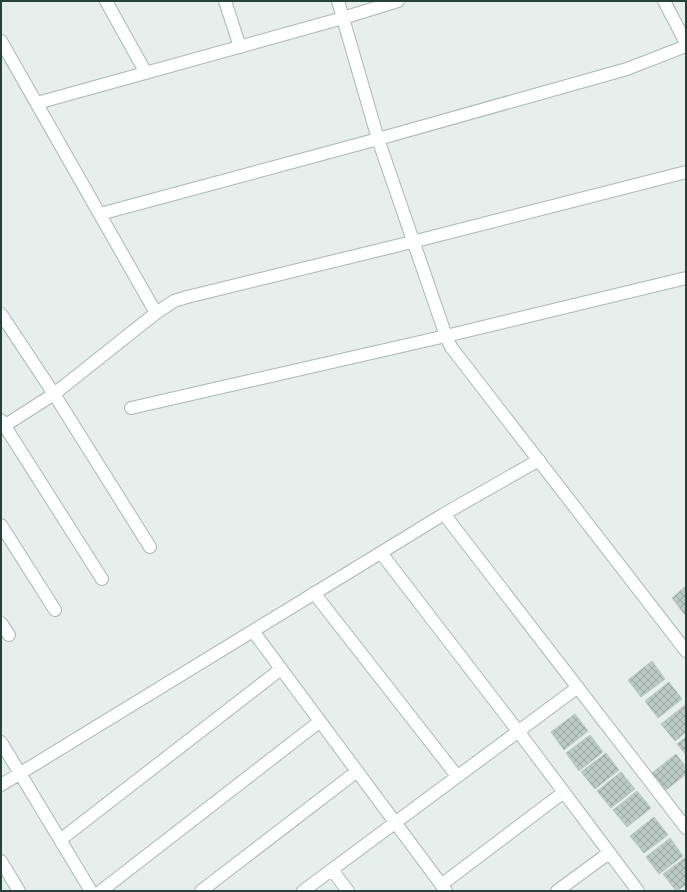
<svg xmlns="http://www.w3.org/2000/svg" width="687" height="892" font-family="Commissioner,sans-serif">
  <defs>
    <pattern id="building-cross-hatch" width="8" height="8" patternUnits="userSpaceOnUse"><rect width="8" height="8" fill="#bbcac4"/><path d="M0 0l8 8M0 8l8-8" fill="none" stroke="#98a6a0"/></pattern>
  </defs>
  <rect width="100%" height="100%" fill="#e6efeb"/>
  <path fill="url(#building-cross-hatch)" stroke="#b8c9c2" d="M686,586V614L685,615L672,598Z
    M652,661L665,679L641,697L628,680Z
    M669,682L682,699L658,718L645,701Z
    M685,705L686,732L675,741L661,724Z
    M575,714L588,731L564,750L551,732Z
    M590,735L603,752L579,771L566,753Z
    M686,737V755L677,744Z
    M606,753L619,770L595,789L581,772Z
    M676,754L686,767V774L666,790L652,773Z
    M621,772L635,789L611,808L597,791Z
    M637,791L651,808L627,827L613,810Z
    M654,817L668,835L644,853L630,836Z
    M670,838L683,856L659,874L646,857Z
    M686,857V885L676,891L663,874Z"/>
  <g fill="none" stroke-linecap="round" stroke-linejoin="round">
    <defs>
      <path id="minor" d="M106,1L146,73
        M225,1L240,47
        M338,1L378,139L446,336L451,347L686,651
        M664,1L686,43
        M1,41L156,313
        M37,103L343,18L398,1
        M100,214L378,139L627,69L686,46
        M1,314L54,394L150,547
        M131,408L446,336L686,278
        M1,420L102,579
        M1,428L54,394L156,313L174,301L187,297L412,242L686,172
        M444,514L686,828
        M1,525L55,610
        M381,553L518,731L638,891
        M314,593L457,776
        M1,623L9,635
        M253,631L446,891
        M1,742L91,891
        M1,785L444,514L539,460
        M60,840L281,669
        M1,861L19,891
        M332,870L348,891
        M441,885L564,792
        M101,891L319,722
        M201,891L356,772
        M303,891L578,687
        M557,891L609,853"/>
    </defs>
    <use href="#minor" stroke="#a8b8b2" stroke-width="14"/>
    <use href="#minor" stroke="#fff" stroke-width="12"/>
  </g>
  <rect width="687" height="892" fill="none" stroke="#24423a" stroke-width="4"/>
</svg>
